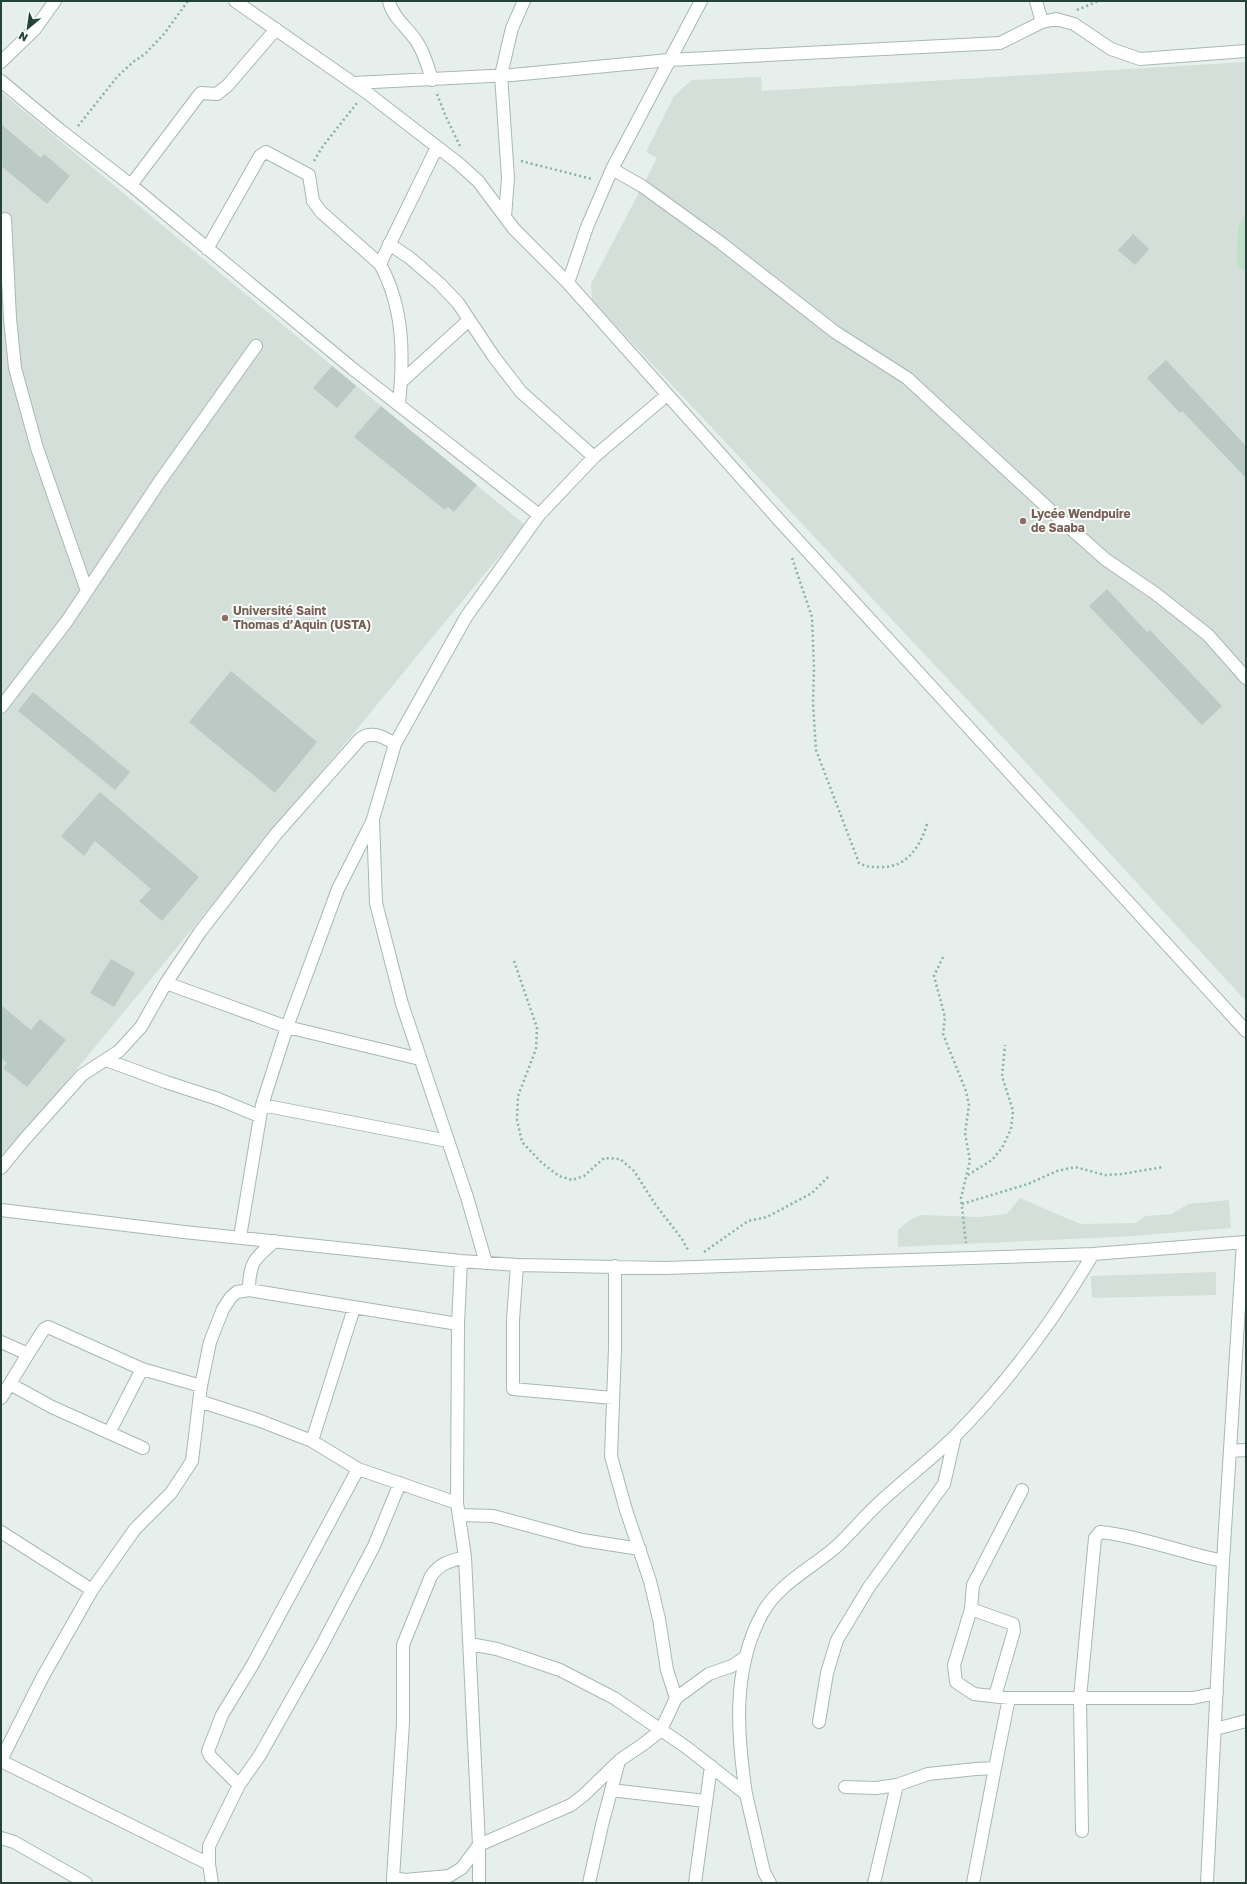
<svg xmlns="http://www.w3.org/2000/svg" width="1247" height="1884" font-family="'Golos Text',sans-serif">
  <rect width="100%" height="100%" fill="#e6efeb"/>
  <path fill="#d4dfda" d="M1246,62V1001L1006,741L592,300L591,284L657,158L646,152L674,96L692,80L761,77L762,91Z
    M1,92L525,525L1,1161Z
    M1020,1198L1080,1224L1136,1223L1145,1216L1172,1214L1188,1204L1229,1200L1231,1228L1134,1236L898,1247V1230L910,1220L921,1215L978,1217L1007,1214Z
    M1216,1272V1295L1092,1298L1091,1276Z"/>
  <path fill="#bfe0c8" d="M1246,214V271L1237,267L1238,227Z"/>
  <path fill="#bbcac4" d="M1,124L41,158L44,154L70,176L47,204L1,166Z
    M1133,234L1149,249L1135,265L1118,250Z
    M1166,360L1246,446V478L1182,411L1180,413L1147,378Z
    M332,366L356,386L337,408L313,388Z
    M381,406L477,485L454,512L448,507L445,510L354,437Z
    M1107,589L1147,632L1150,630L1222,706L1202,725L1089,606Z
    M231,671L317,742L275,793L189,722Z
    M33,692L130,772L115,790L18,711Z
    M100,792L199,877L162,921L139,901L151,889L95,841L84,856L61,836Z
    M111,959L135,973L114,1007L90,993Z
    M1,1005L31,1030L40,1019L66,1040L27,1087L3,1068L7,1063L1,1058Z"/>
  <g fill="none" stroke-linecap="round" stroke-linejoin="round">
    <defs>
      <path id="minor" d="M235,1L366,92L458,163L478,181L514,229L568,283L779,520L1246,1031
        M389,1C392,17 409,29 417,42C425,54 428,67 432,80
        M1036,1L1042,22
        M1,62L35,29L55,1
        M1,81L60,130L131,185L353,369L539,515
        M354,83L512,75L669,60L1000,43L1042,22L1056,19L1074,24L1111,49L1140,59L1246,51
        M612,169L642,186L721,243L835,332L907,378L1049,509L1105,559L1156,594L1208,635L1246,678
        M131,185L199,95L201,93L217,94L228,85L276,29
        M505,217L508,178L501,75L512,28L524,1
        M5,219L10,318L15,368L37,448L87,591
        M389,244L410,258L440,284L458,303L494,357L521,392L594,457
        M207,249L260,156L266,152L309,175L313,201L321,212L380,264
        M568,283L587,227L612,169L701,1
        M402,381L469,320
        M399,404C404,355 404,308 380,264L437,147
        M1,707L67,621L160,481L256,346
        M166,983L287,1027L420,1059
        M106,1060L166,1082L218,1099L259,1116
        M262,1105L448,1141
        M1,1168L24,1140L82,1075L119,1051L141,1027L166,983L200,932L276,834L360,739C372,730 384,737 395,744
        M1,1210L184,1232L461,1261L517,1265L665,1268L1093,1254L1246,1242
        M240,1237L262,1105L287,1027L338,889L373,820
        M461,1261L458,1324L457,1503L465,1557L479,1845V1883
        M486,1263L467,1197L402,1004L376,903L373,819L395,744L466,617L539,515L594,457L667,395
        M517,1265L513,1320V1389L613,1398
        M615,1266V1348L611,1456L626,1510L650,1581L659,1619L667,1670L676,1698
        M249,1290L458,1324
        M1,1342L28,1354L1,1398
        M28,1354L44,1329L48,1327L142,1369
        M10,1384L52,1407L143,1448
        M199,1401L258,1420L312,1441L358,1469L457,1503
        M109,1433L142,1369L201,1386
        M312,1441L354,1308
        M1230,1451L1246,1450
        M1022,1490L973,1585L971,1609L954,1665L956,1682L974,1694L1009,1698H1193L1217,1693
        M459,1515L493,1516L582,1540L640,1549
        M1,1532L92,1590
        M971,1609L1013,1624L1014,1631L995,1696
        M470,1644L497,1649L560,1670L614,1698L686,1747L746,1794L764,1872L770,1883
        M819,1722L827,1673L837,1640L869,1587L944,1484L955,1436
        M1215,1729L1246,1721
        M1,1760L42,1678L92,1590L135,1529L171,1493L192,1461L201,1386L210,1342L223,1309L231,1297L237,1292L249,1290C249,1262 255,1258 275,1241
        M1,1761L209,1864
        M239,1785L210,1756L208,1751L222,1715L253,1664L358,1469
        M845,1787L876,1788L897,1785L928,1774L976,1769L995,1768L1009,1698
        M611,1790L705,1801
        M746,1794C737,1734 732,1669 762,1614C778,1584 812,1568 837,1546C851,1533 863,1518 877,1505C902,1481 931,1460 956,1435C1009,1381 1054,1320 1093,1254
        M1082,1831L1080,1698L1095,1538L1100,1532C1140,1536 1182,1553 1223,1561
        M1,1838L14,1842L86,1883
        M393,1878L403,1723V1645L431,1576C440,1563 450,1561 465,1557
        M212,1883L209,1864V1846L239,1785L260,1755L321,1647L374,1546L400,1483
        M393,1883V1878L405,1880L449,1876L462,1868L479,1845L571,1805L584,1795L620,1760L645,1743L661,1730L676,1698L709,1674L732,1666L744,1658
        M589,1883L602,1825L619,1761
        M695,1883L711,1766
        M874,1883L897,1785
        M973,1883L995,1768
        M1207,1883L1223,1561L1243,1243"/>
    </defs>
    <use href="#minor" stroke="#a8b8b2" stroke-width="14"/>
    <path stroke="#86b3a5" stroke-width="2.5" stroke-dasharray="2 3" stroke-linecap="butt" d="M1077,10L1098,1
      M437,94L446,117L460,146
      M78,126L117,77L133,62L145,54L164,34L188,1
      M314,161L323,146L357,103
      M521,161L592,179
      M792,558L812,617L814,669L813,703L816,750L859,863C866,867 872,867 880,867C908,868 921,845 928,821
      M943,957L934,976L945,1017L943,1034L966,1091L969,1105L965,1133L970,1161L961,1198L966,1243
      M514,961L537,1028L536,1049L518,1096L517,1120L522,1142L542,1163L559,1176L572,1180L584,1176L604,1158L620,1159L634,1171L655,1204L682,1239L689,1252
      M968,1175L992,1160L1002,1148L1011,1129L1013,1111L1002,1076L1005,1045
      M962,1204L1028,1184L1057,1171L1075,1167L1105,1175L1122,1174L1163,1167
      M704,1252L748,1221L767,1217L812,1193L828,1177"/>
    <use href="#minor" stroke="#fff" stroke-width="12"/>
  </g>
  <g fill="#8d6e63" stroke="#f7fbf9" stroke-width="1.5">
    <circle cx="1023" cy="521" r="4"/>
    <circle cx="225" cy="618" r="4"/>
  </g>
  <g text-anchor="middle" stroke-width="4" stroke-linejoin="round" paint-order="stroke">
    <g font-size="12" font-weight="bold" fill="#785e54" stroke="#f7fbf9" text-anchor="start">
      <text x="1031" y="518">Lycée Wendpuire<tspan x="1031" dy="14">de Saaba</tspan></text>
      <text x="233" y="615">Université Saint<tspan x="233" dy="14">Thomas d’Aquin (USTA)</tspan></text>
    </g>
  </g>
  <rect width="1247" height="1884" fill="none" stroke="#24423a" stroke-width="4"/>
  <g transform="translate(28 28) rotate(209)" stroke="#f7fbf9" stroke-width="3" paint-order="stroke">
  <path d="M0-3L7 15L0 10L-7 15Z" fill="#24423a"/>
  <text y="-6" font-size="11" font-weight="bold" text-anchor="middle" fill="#24423a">N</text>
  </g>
</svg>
